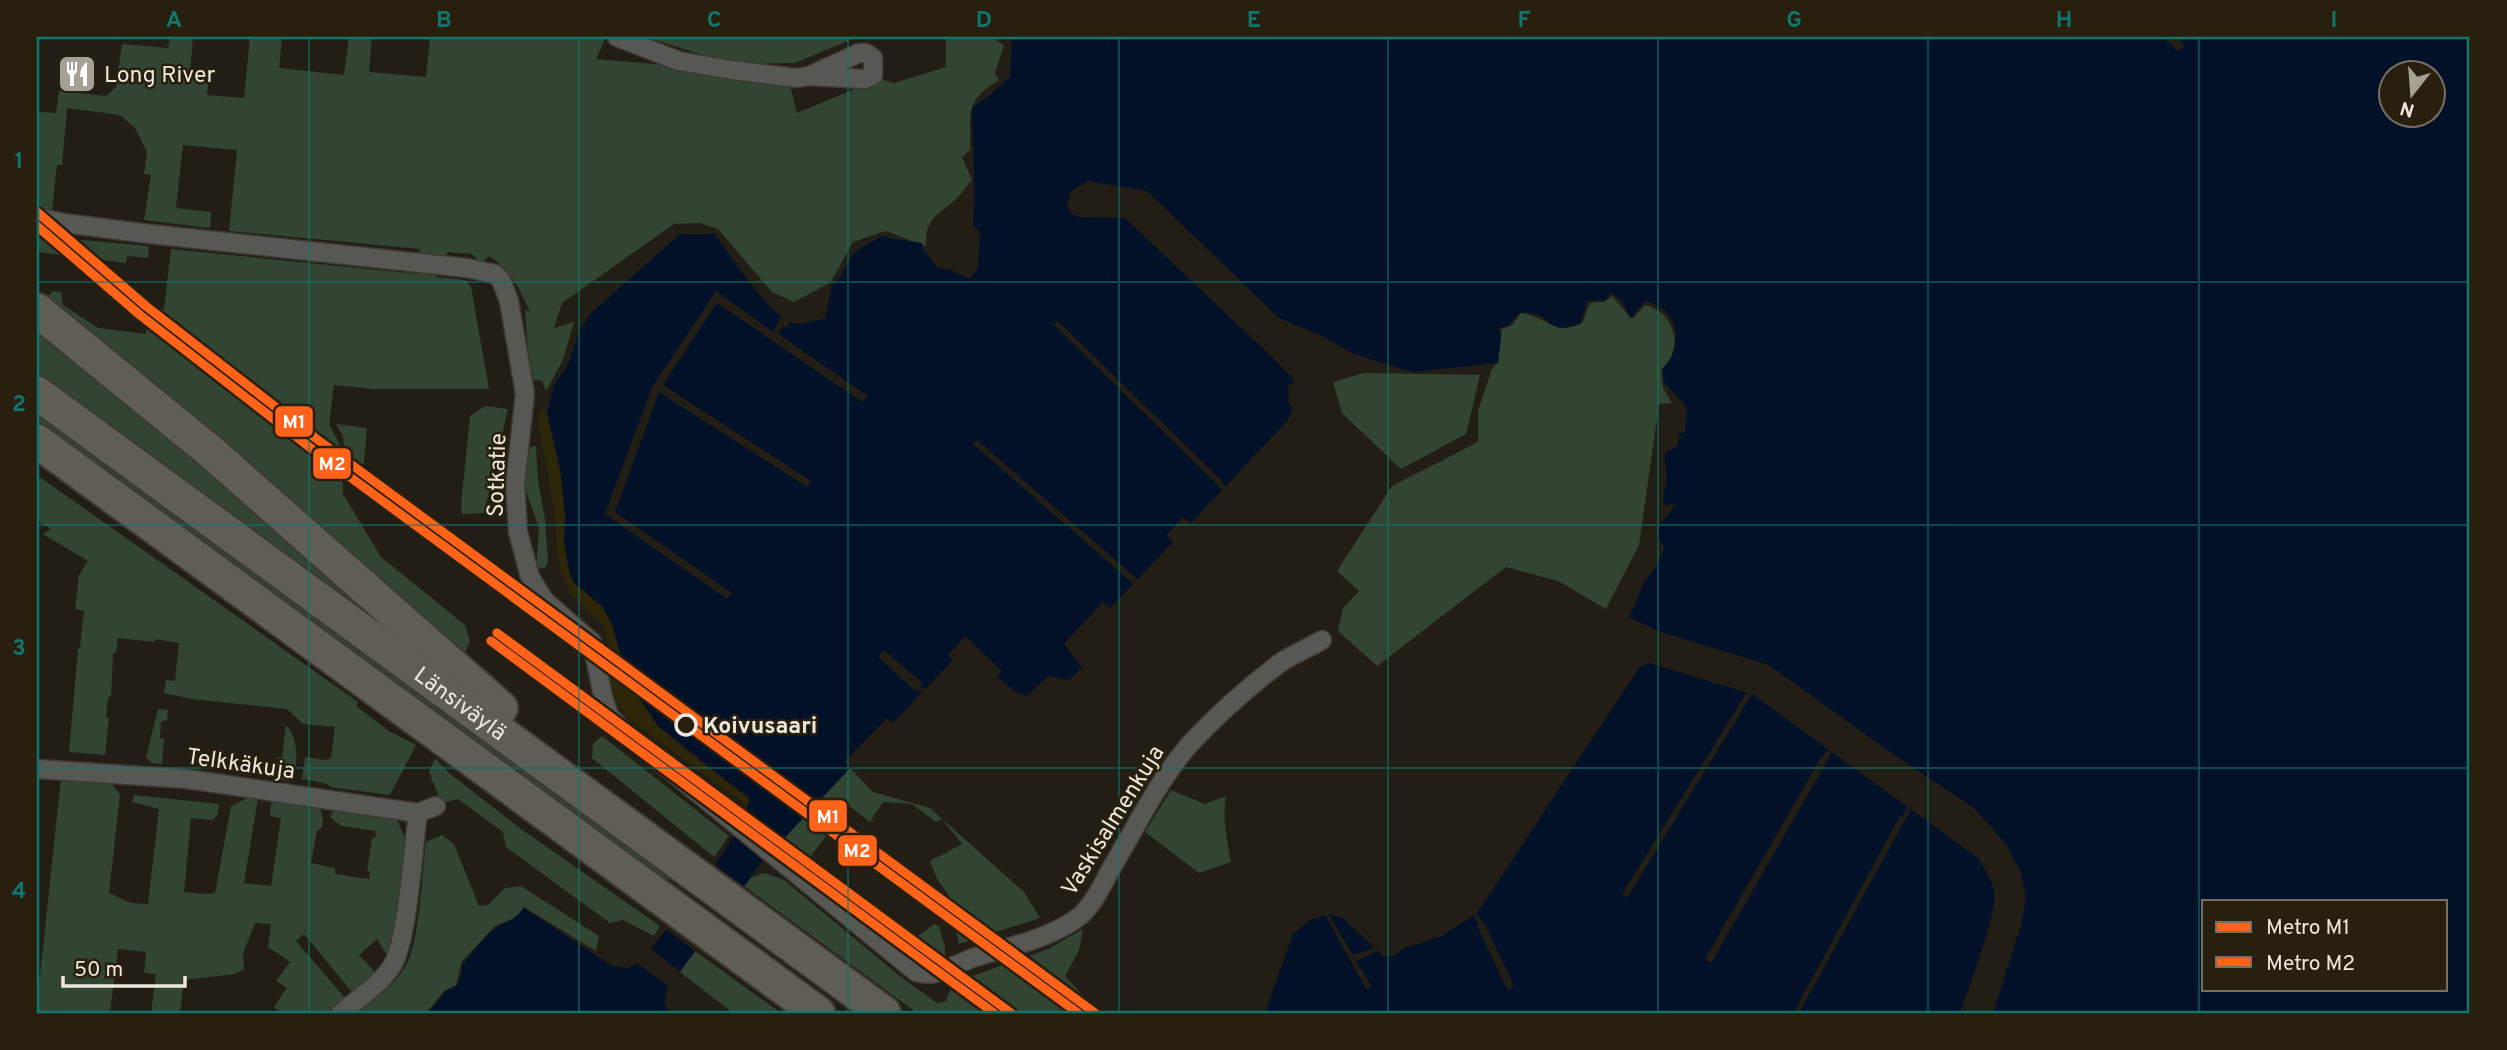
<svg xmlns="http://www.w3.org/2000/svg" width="2507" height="1050" font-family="Overpass,sans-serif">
  <rect width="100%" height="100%" fill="#221e15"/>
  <path fill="#324532" d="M170,37H193L190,74L209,78L207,95L244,98L250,37H282L279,68L344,75L349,37H372L369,72L426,77L430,37H606L596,59L689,67L790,85L797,113L862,86L876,78L894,83L946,67V37H991L1004,45L995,73L999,80C964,102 971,112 970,150L962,157L972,180C967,185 963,192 958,197C940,215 925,216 926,246L923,245L925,252L938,268L840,277L854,252L881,236L913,241L885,231L853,242L830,283L794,302L772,292L718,229L700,223L674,224L562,303L554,328L574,322L563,360L546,391L542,381L530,379L525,310L530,312C520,290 511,270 489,256L481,264L472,254L448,252L437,268V277L466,280L471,287L489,389H372L334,385L329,424L342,449L343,494L381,557L465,625L470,641L463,658L44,300L53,291L61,292L63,305L98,328L146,334L149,307L164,309L171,249L418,274L415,265L420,249L229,231L237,150L183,145L176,208L211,212L210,228L144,220L151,175L144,174L147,152L135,128L120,115L67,108L62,165H57L52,210L37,209V122L39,112L56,113L59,91L106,96L116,87L122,44L168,48Z
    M645,37H858L795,63L732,64Z
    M37,237L43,240L49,237L149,246L148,258L127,256L126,263L37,252Z
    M1612,296L1632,319L1645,305C1678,314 1683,350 1661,373L1663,388L1672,403L1659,404L1639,545L1606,609L1558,581L1506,567L1377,666L1338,631L1343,608L1359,591L1337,571L1392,486L1478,442V411L1492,369L1498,362L1502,329L1512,325L1521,313C1549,317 1553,337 1582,323L1590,303L1604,302Z
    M37,330L170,433L405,643L37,373Z
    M1364,373L1480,375L1466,434L1401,469L1342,413L1333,382Z
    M485,406L508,409L484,513L462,514L461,505L470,416Z
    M37,414L657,869L669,879L666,883L37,422Z
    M336,424L367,428L362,483L347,482L343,436Z
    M536,446L538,481L545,519L548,561L545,568L536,569L539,528L524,485L529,447Z
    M37,475L358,702L356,706L389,731L416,745L390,795L330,787L328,784L302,779L305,757L326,760L331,758L335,727L303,724L287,709L192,699L164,693L166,680L175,681L179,643L155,639L154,642L118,638L116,652L113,653L111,697H108L106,717L109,718L105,755L69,752L78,649L80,648L84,611L75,609L79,575L88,561L43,534L51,529L37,521Z
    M158,709L168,710L167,720L161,722L160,738L164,739L162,764L152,763L146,757Z
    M286,725C298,736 300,768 290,781L275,779L278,757H282Z
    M602,736L729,836L714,857L592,758L593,744Z
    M435,758L449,773L521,829L660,926L654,936L623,920L610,923L506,847L503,832L458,799L446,802L438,795L429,772Z
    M850,768L873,792L930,808L1024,892L1040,918L959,944L951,911L956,906L937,879L930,861L962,844L942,819L936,822L912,804L883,802L870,822L849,806L802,868L776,846Z
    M61,778L111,782L120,795L109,893L131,903L148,904L159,809L132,802L134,795L219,804L218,814L213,820L191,818L184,892L206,894L215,893L231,806L251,796L258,798L244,883L271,886L281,818L270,816L272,799L320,807L323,821L322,827L317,831L311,863L335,868V874L369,879L370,872L367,871L372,838H375L376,831L341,826L330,817L334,809L397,819L406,841L395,934L388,957L377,939L359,955L376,973L352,992L304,934L296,941L345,998L327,1013H282L274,1007L287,988L276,981L290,962L268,947L271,924L255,923L243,953L244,969L235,974L184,980L180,1013H151L156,974L144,973L146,952L118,949L110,1013H37V981L40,976Z
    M1171,790L1205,804L1226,796C1222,818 1227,840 1231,862L1199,873L1145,832Z
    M442,835L454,844L479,906L488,905L505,888L521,886L599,936L596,951L524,907L515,918L495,926L462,961L456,985L444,991L426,1013H358C374,999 394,986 405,967C420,943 422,872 426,842Z
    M765,873L784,880L901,977L937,1003L946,1001L949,992L958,981L1048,949L1083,929L1079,950L1065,976L1092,1005L1089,1013H917L744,886L752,877Z
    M861,901L913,940L934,924L939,926L945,947V961L933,965L916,961L856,909Z
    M695,951L781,1013H733L680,972Z"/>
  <path fill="#2e2608" d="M540,411L547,413C555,446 563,478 565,512C566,532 564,551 569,571C574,589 595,595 604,610C620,635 622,668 637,694C662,739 710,768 749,798V807L626,717L615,699L608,674L612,670L605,627L571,594L561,571L557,550L554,505L539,427Z"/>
  <path fill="#031128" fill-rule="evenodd" d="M1012,37H2167L2166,40L2177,51L2185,47L2181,42L2180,38L2184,37H2470V1013H1993L2022,922L2026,896L2020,871L2006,844L1974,808L1883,747L1769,665L1664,633L1629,618L1644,582L1655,568L1665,547L1658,539L1660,524L1676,504L1664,505C1662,492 1667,485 1666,476C1666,467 1664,460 1665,452L1678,446L1679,434L1685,432L1687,412L1683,403L1665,384L1662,369C1676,357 1681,332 1670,316C1664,308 1654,304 1646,301L1630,318L1623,303L1611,292L1606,300L1587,301L1581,323C1543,339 1554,308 1519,313L1509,326L1498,328L1501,336L1498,363L1412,372L1354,354L1320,335L1279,318L1147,191L1088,181L1071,191L1067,205L1072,214L1079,217L1125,218L1274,359L1294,380V384L1288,385L1289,403L1293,408L1287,421L1191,523L1183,517L1166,535L1173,542L1110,608L1103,602L1064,644L1082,667L1069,680L1048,676L1027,696L1016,692L997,677L1002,671L965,636L948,655L953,660L893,723L887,718L844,762L850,768L762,862L668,987C665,996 662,1007 671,1013H429L446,991L457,986L462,973L461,967C472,954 483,937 496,928C508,920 514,921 524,908L612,966L628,968L642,960C667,928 747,833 749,798L658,726L637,695L626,673L612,625L603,607L574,583L570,574L564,544L565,514L560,469L547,413L554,385L568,364L580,330L591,313L680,234H715C730,255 770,317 793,323C802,325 816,320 825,319L832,286L840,277L854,252L881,236L922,243L925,252L938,268L948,269L970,279L978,268L980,233L973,225C977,186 972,147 972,108L989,96L1010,77ZM2393,71L2397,73L2434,74V116H2392L2390,77ZM2204,901H2446V989H2204Z
    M1649,663L1752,694L1978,858C1984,868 1992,879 1994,892C1997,917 1968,987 1960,1013H1265L1293,934L1310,920L1330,914L1343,918L1383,956H1393L1405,948L1442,936L1477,913L1639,668Z"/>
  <path fill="#221e15" d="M716,291L773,332L783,313L792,319L787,328L783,326L778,334L868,396L862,402L717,303L663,385L811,481L807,487L659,392L615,512L732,593L727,599L605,514L652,387Z
    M1058,321L1219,478L1226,487L1223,490L1054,325Z
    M977,440L1134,576L1137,580L1134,583L1129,580L973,444Z
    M884,650L922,683L920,686L925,690L922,693L917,689L915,691L878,657Z
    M1747,692L1752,694L1627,898L1622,894Z
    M1828,750L1831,753L1826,763L1711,963L1705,959L1820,759Z
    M1908,807L1911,809L1799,1013L1795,1010L1900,816L1902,817Z
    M712,862L746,888L698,953L663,927Z
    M1327,912L1353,955L1375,948L1378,951L1356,961L1372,987L1367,990L1324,913Z
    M1477,913L1482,922H1484L1514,986L1508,991L1477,926L1479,925L1474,915Z
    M648,947L683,974L671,988L634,961L640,958Z"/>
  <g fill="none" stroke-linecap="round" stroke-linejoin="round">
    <defs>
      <path id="minor" d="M617,37L679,61L732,70L796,78L809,76L865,79L873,75V58L866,53H859L809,76
        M37,217L63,223L150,234L467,268L495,274L501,280L509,301L525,394L515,484L518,532L530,577L545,601L592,642L603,697L609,715L627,735L916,972C939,979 955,963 976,957C1011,946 1050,939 1080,916C1096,902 1104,880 1115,862C1138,823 1159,780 1189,745C1216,716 1248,687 1280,663C1293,654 1309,648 1322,640
        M37,769L187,779L418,813L436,806
        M341,1013C357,999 380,985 392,966C408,940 413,847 418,813"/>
      <g id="motorway">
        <path d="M37,310L211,452L501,708"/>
        <path id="s1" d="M37,393L884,1013"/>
        <path d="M37,441L818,1013"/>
      </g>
    </defs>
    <use href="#minor" stroke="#3e3932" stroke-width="21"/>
    <use href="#motorway" stroke="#3e3932" stroke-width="37"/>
    <use href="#minor" stroke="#575754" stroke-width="18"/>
    <use href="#motorway" stroke="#5e5e57" stroke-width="33"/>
    <defs>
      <path id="metro-1" d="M37,212L147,307L318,440L1095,1013
        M497,633L1011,1013"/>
      <path id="metro-2" d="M37,226L140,315L312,449L1078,1013
        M491,641L994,1013"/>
    </defs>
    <use href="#metro-1" stroke="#281f0f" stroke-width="14"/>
    <use href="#metro-2" stroke="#281f0f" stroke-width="14"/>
    <use href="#metro-1" stroke="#ff6319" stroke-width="9"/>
    <use href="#metro-2" stroke="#ff6319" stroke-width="9"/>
  </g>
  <path fill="none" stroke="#0f766e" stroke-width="2" stroke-opacity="0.55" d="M309,37V1013M579,37V1013M848,37V1013M1119,37V1013M1388,37V1013M1658,37V1013M1928,37V1013M2199,37V1013M37,282H2470M37,525H2470M37,768H2470"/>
  <defs>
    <symbol id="restaurant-square" viewBox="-11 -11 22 22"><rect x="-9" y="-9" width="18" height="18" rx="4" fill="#a6a197" stroke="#281f0f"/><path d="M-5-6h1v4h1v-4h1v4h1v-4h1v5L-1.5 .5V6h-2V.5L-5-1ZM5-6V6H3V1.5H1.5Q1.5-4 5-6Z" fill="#fff"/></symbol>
  </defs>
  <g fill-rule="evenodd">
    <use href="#restaurant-square" x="55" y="52" width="44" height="44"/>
  </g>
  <circle fill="#281f0f" stroke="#ede8dd" stroke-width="3.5" cx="686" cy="725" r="10"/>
  <g text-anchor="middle" stroke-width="5" stroke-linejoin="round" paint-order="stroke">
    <g font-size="23" fill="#ede8dd" stroke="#281f0f" text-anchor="start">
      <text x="104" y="82">Long River</text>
    </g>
    <g font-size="23" fill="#ede8dd" stroke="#281f0f">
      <text transform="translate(496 475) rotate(-88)" y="8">Sotkatie</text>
      <text dy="8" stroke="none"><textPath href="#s1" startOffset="525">Länsiväylä</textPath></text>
      <text transform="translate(241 763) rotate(8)" y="8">Telkkäkuja</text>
      <text transform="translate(1112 820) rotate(-58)" y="8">Vaskisalmenkuja</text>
    </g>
    <g font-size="23" font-weight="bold" fill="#ede8dd" stroke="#281f0f" text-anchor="start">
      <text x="703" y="733">Koivusaari</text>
    </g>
  </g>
  <g stroke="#281f0f" stroke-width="2.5">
    <rect x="274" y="405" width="40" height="33" rx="7" fill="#ff6319"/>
    <rect x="312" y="447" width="40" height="33" rx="7" fill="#ff6319"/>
    <rect x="808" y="799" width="40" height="34" rx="7" fill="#ff6319"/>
    <rect x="837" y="834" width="41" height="33" rx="7" fill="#ff6319"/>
  </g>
  <g font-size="19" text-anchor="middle" font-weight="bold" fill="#fff">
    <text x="294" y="428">M1</text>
    <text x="332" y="470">M2</text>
    <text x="828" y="823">M1</text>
    <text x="857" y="857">M2</text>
  </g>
  <rect width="2507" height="1050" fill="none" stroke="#281f0f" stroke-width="77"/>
  <rect x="2202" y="900" width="245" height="91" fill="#281f0f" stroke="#776f61" stroke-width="2"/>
  <rect x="2216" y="922" width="35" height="10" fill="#ff6319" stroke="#776f61" stroke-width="2"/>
  <text x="2266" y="934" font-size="21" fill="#ede8dd">Metro M1</text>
  <rect x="2216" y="957" width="35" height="10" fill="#ff6319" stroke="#776f61" stroke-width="2"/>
  <text x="2266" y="970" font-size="21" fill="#ede8dd">Metro M2</text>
  <g transform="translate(2412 94) rotate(197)"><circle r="33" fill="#281f0f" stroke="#776f61" stroke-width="2"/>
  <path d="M0-5L12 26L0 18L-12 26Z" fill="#a6a197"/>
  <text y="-10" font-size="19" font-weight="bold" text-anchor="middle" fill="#ede8dd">N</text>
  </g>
  <path d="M63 976v10h122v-10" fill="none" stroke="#ede8dd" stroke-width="3.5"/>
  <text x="74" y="976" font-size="21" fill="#ede8dd" stroke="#281f0f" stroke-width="5" paint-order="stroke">50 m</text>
  <rect x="38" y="38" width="2430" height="974" fill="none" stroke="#0f766e" stroke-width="2.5"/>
  <g font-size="23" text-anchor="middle" font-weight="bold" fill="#0f766e">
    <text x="174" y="27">A</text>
    <text x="444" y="27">B</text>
    <text x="714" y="27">C</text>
    <text x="984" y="27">D</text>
    <text x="1254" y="27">E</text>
    <text x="1524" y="27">F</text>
    <text x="1794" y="27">G</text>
    <text x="2064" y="27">H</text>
    <text x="2334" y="27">I</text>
    <text x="19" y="168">1</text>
    <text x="19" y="411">2</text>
    <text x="19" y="655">3</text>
    <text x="19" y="898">4</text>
  </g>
</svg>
